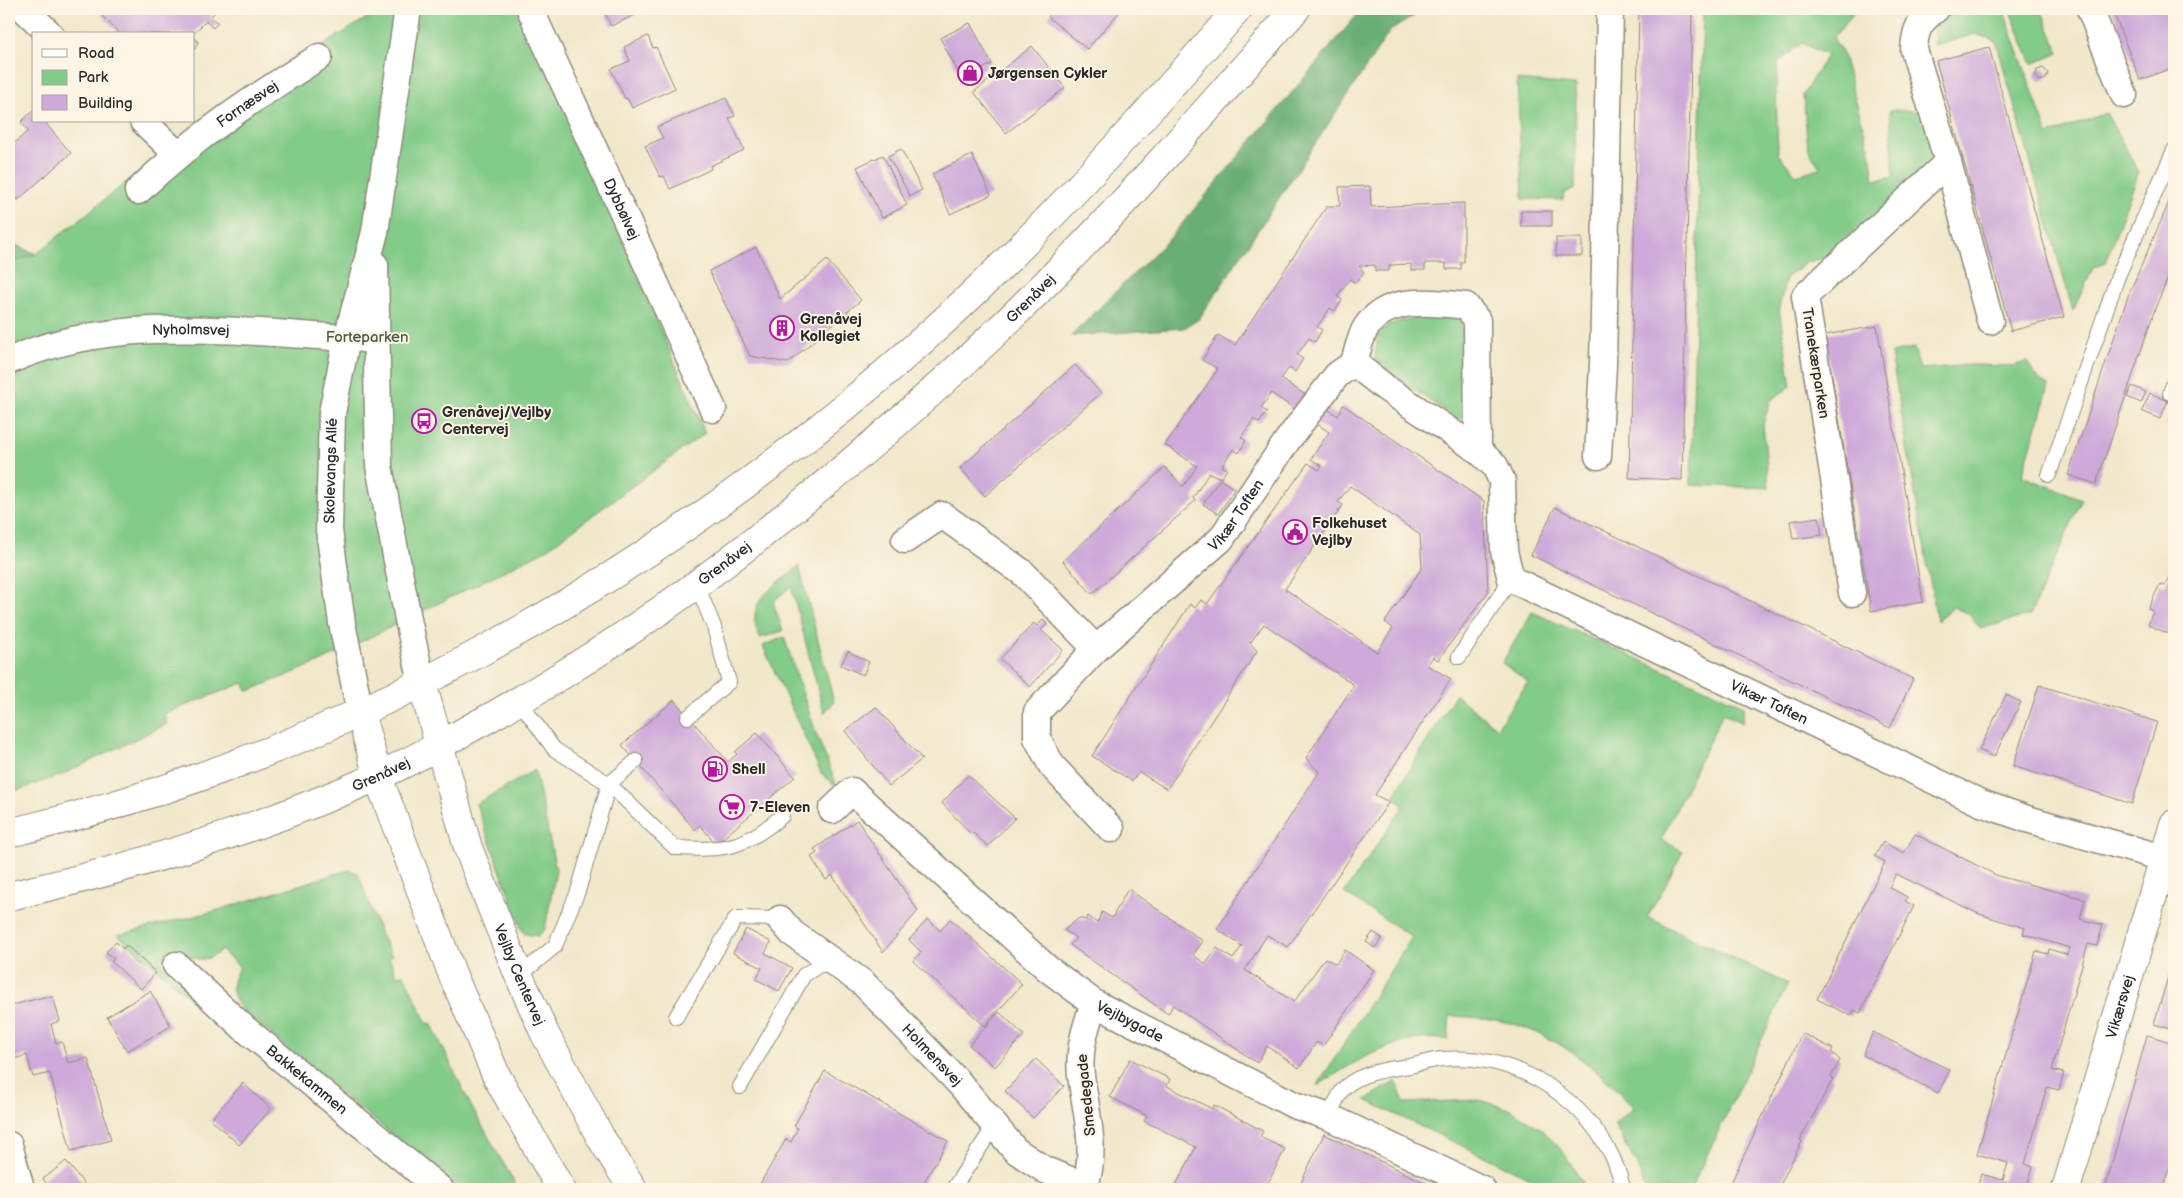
<svg xmlns="http://www.w3.org/2000/svg" width="2183" height="1198" font-family="'Balsamiq Sans',sans-serif">
  <rect width="100%" height="100%" fill="#fcf5e5"/>
  <filter id="ink" filterUnits="userSpaceOnUse"><feTurbulence type="fractalNoise" baseFrequency=".02" numOctaves="2"/><feDisplacementMap in="SourceGraphic" scale="10" xChannelSelector="R" yChannelSelector="G"/><feConvolveMatrix kernelMatrix="1 2 1 2 8 2 1 2 1" color-interpolation-filters="sRGB"/></filter>
  <filter id="wash" filterUnits="userSpaceOnUse"><feTurbulence type="fractalNoise" baseFrequency=".0096" numOctaves="4" result="noise"/><feDisplacementMap in="SourceGraphic" scale="20" xChannelSelector="R" yChannelSelector="G"/><feGaussianBlur stdDeviation="1.12" result="paint"/><feColorMatrix in="noise" values="0 0 0 0 0 0 0 0 0 0 0 0 0 0 0 0 0 1.4 0 .05"/><feComposite in="paint" operator="in"/></filter>
  <g filter="url(#wash)">
    <rect width="100%" height="100%" fill="#f1e7ca"/>
    <path fill="#82cb88" stroke="#567b5a" fill-rule="evenodd" d="M381,9H523L705,433L544,551L320,662L248,691L243,683L164,714L167,724L59,776L9,793V242L36,254L206,119Z
      M1703,9H1857L1833,38L1842,52L1870,151L1874,180L1894,176L1890,110L1922,111L1933,154L1923,174L1821,259L1807,262L1786,278L1779,308L1791,386L1771,400L1763,424L1769,488L1691,485ZM1802,43L1827,55L1803,95L1808,148L1820,168L1796,175L1778,154L1776,92L1778,62Z
      M1958,9H2003L2048,135L2106,113L2139,172L2105,263L2093,268L2073,311L1996,41L1975,34L1935,46L1934,28Z
      M2009,9H2041L2059,53L2032,64Z
      M1517,80L1576,85L1575,189L1564,193L1563,200L1523,199Z
      M1452,317L1459,320C1468,346 1468,389 1463,417L1457,420L1379,365L1375,358L1378,333C1398,314 1426,319 1452,317Z
      M1914,348L1920,369L1972,365L2012,366L2027,362L2038,379L2049,386L2022,476L2082,499L2030,615L1980,629L1970,615L1954,607L1937,621L1891,353Z
      M799,566L834,702L824,713L791,586L773,602L783,631L760,638C742,601 774,588 799,566Z
      M1532,612L1744,706L1742,723L1723,713L1661,840L1683,851L1664,888L1647,917L1788,984L1691,1189H1645L1637,1165L1614,1124L1634,1108C1596,1067 1554,1031 1496,1020C1481,1017 1465,1017 1450,1016L1448,1040C1440,1039 1430,1038 1421,1039C1383,1043 1348,1066 1317,1086L1412,937L1344,893L1403,807L1394,795L1455,695L1497,728L1528,682L1502,663Z
      M784,637L817,736L836,783L833,784L821,773L763,646Z
      M535,770L556,870L545,929L538,936L525,934L522,930L476,804Z
      M348,870L358,873L380,933L392,956L389,957L397,976L404,974L427,1024L431,1023L471,1106L518,1189H460L344,1096L241,1009C231,994 229,983 240,967L221,950C208,962 198,961 183,954L171,970L205,1003L200,1007L118,935L215,911Z
      M1396,1081L1404,1103L1480,1100L1509,1109L1540,1128L1562,1150L1587,1189H1553L1365,1100Z"/>
    <path fill="#69af74" stroke="#4a6d50" d="M1362,9H1425L1390,31L1199,319L1184,328L1071,336L1170,238Z
      M9,242L36,254L9,264Z"/>
    <g id="blocks">
      <path fill="#cea9d9" fill-rule="evenodd" d="M107,9H218L210,17L218,23L213,28L206,21L193,34H120L101,15Z
        M603,9H648L611,26Z
        M1055,9H1122L1087,49L1048,17Z
        M1639,9H1692L1682,480L1629,478Z
        M2112,9H2170L2174,20V67L2140,80Z
        M970,23L992,64L962,79L940,38Z
        M648,36L653,48L656,47L675,88L632,108L627,98L625,99L611,69L630,61L624,47Z
        M194,37L198,42L194,50Z
        M1032,46L1065,88L1006,133L974,92Z
        M1989,47L2064,317L2011,331L1936,61Z
        M2043,68L2048,73L2046,79L2040,81L2035,76L2037,70Z
        M726,98L735,116L729,118L744,150L710,166L711,169L670,189L664,176L660,177L645,146L663,138L657,127Z
        M34,110V121H48L46,124L71,153L18,200L9,189V148L28,131L21,122Z
        M901,149L922,190L910,196L888,156Z
        M883,155L907,205L882,218L857,167Z
        M972,155L991,195L950,214L932,174Z
        M1370,186L1371,207L1464,203V262H1461V269H1446V263H1425V270H1411V264L1389,265V271H1375V265L1359,266L1364,272L1356,283L1350,279L1337,296L1342,300L1335,311L1330,308L1317,327L1322,330L1315,342L1309,338L1297,355L1303,359L1295,372L1289,368L1281,379L1338,416L1343,405L1484,501L1488,592L1438,660L1433,657L1427,665L1451,679L1375,795L1389,802L1288,947L1267,935L1245,970L1294,1002L1325,958L1336,964L1345,950L1374,970L1323,1046L1317,1042L1299,1068L1267,1046L1257,1063L1173,1005L1168,1014L1070,945L1076,938L1064,930L1079,918L1086,920L1088,916L1097,923L1102,912L1112,918L1128,889L1203,941L1193,955L1206,964L1217,948L1233,959L1242,946L1217,929L1319,772L1306,758L1354,685L1264,624L1250,643L1257,651L1167,789L1139,772L1132,781L1092,756L1190,604L1195,608L1201,600L1207,604L1308,463L1319,470L1322,466L1311,459L1329,432L1271,393L1261,408L1267,412L1259,423L1254,419L1241,437L1246,441L1239,453L1233,449L1222,466L1227,469L1221,478L1209,473L1193,498L1195,501L1092,594L1063,561L1165,467L1183,487L1197,466L1165,445L1218,369L1202,360L1218,335L1235,345L1327,206H1340L1339,187ZM1350,486L1420,535L1422,568L1385,622L1393,628L1377,652L1285,589L1343,505L1338,502Z
        M2174,191V264L2156,306L2096,484L2068,475L2128,296Z
        M1521,211H1552V226H1521Z
        M1556,238H1582V256H1556Z
        M756,247L780,299L827,260L861,300L788,363L750,356L709,271Z
        M1877,326L1923,602L1871,611L1825,335Z
        M1075,365L1101,393L985,496L960,468Z
        M2132,386L2146,392L2141,403L2127,397Z
        M2150,393L2168,401L2160,419L2142,411Z
        M2174,410V423L2169,421Z
        M1220,479L1235,489L1218,514L1203,504Z
        M1555,507L1913,679L1890,728L1531,555Z
        M1819,517L1822,535L1793,539L1790,521Z
        M2174,547V559L2170,557Z
        M2174,565V636L2148,625L2153,611L2148,609L2160,584L2165,586Z
        M1043,620L1047,624L1041,630L1063,650L1030,687L1000,659L1034,623L1037,626Z
        M848,651L869,662L863,675L841,665Z
        M2039,685L2157,722L2132,804L2013,766Z
        M2006,695L2021,702L1994,757L1979,750Z
        M674,700L728,762L737,754L735,752L757,733L795,777L716,844L700,825L695,830L622,745Z
        M876,707L922,759L889,786L845,731Z
        M968,775L1015,818L988,846L973,833L971,834L942,803Z
        M857,820L918,911L883,952L832,875L826,880L811,857L817,853L814,849Z
        M1915,834L1998,876L2085,899L2080,919L2103,925L2097,946L2088,944L2052,1070L2064,1073L2059,1090L2047,1087L2025,1164L2033,1167L2026,1189H1977L1981,1174L2003,1180L2008,1163L1977,1154L2036,951L2048,954L2049,949L2068,955L2070,948L2023,934L2025,928L1979,914L1896,874L1889,887L1907,897L1905,901L1914,906L1860,1013L1854,1010L1851,1016L1817,999L1885,862L1875,856L1883,842L1904,853Z
        M928,919L940,931L950,919L1022,984L985,1026L913,961L921,952L909,940Z
        M746,929L771,942L765,953L792,968L779,991L756,979L762,968L733,953Z
        M1373,932L1382,938L1375,948L1366,942Z
        M116,942L123,949L126,945L156,973L141,989L111,961L114,959L106,952Z
        M2174,957V1030L2154,1024Z
        M150,991L171,1026L127,1051L107,1017Z
        M44,997H53L60,1021L51,1024L56,1043L62,1042L68,1063L88,1058L111,1140L71,1151L50,1073L33,1077L27,1055L14,1059L9,1046V1006Z
        M999,1012L1024,1035L995,1067L969,1045Z
        M1873,1032L1950,1070L1938,1093L1863,1055Z
        M1802,1033L1833,1049L1831,1052L1840,1060L1831,1077L1833,1079L1800,1140L1802,1141L1778,1189H1728Z
        M2147,1035L2174,1043V1152L2164,1189H2105Z
        M1036,1059L1064,1086L1033,1118L1005,1091Z
        M1130,1059L1170,1079L1167,1086L1212,1109L1214,1105L1263,1131L1260,1137L1285,1149L1265,1189H1174L1196,1147L1144,1121L1147,1116L1110,1097Z
        M825,1071L948,1141L920,1189H757L786,1139L791,1142L798,1128L794,1126Z
        M243,1083L271,1109L239,1145L211,1119Z
        M1324,1134L1438,1189H1298Z
        M66,1161L88,1189H51L43,1179Z"/>
    </g>
  </g>
  <g filter="url(#ink)">
    <use href="#blocks" fill-opacity="0" stroke="#8e897a" stroke-width="1"/>
    <g fill="none" stroke-linecap="round" stroke-linejoin="round">
      <defs>
        <path id="lane" d="M2170,393L2174,382
          M2049,475L2118,276L2174,150
          M1459,657L1511,579
          M520,702L554,749L609,784L675,848C725,850 741,850 782,816
          M688,717L729,682L714,627L697,585
          M519,976L555,946L578,891L609,784L636,761
          M676,1017L736,918L780,919
          M740,1087L804,975L818,966L833,961
          M1329,1117C1333,1109 1338,1093 1345,1087C1362,1072 1388,1069 1409,1066C1420,1064 1431,1060 1442,1059C1513,1053 1578,1093 1611,1154C1617,1165 1620,1178 1624,1189
          M953,1189L995,1125"/>
        <g id="street">
          <path d="M24,9L50,34"/>
          <path id="s1" d="M530,9L713,409"/>
          <path d="M1936,9C1919,22 1915,29 1914,50L1948,162L1990,321"/>
          <path d="M2090,9L2124,95"/>
          <path d="M143,121L177,154"/>
          <path id="s2" d="M138,191C193,138 255,97 319,57"/>
          <path d="M375,265L379,466L409,624L422,683"/>
          <path id="s3" d="M9,361C115,312 249,333 363,339"/>
          <path d="M1354,363C1357,352 1360,339 1365,329C1386,295 1433,302 1466,306L1477,320L1478,450"/>
          <path d="M1598,456L1603,365L1610,9"/>
          <path d="M905,540L942,515L1023,573L1096,649"/>
          <path d="M1852,593L1805,296L1948,162"/>
          <path id="s4" d="M360,712L342,623L329,530L332,413L347,338L375,232L408,9"/>
          <path id="s5" d="M832,810L852,791L1048,969L1094,1003L1294,1105L1329,1117L1482,1189"/>
          <path id="s6" d="M1111,829L1052,766L1037,738V712L1096,649L1221,539L1287,441L1337,375L1354,363L1387,389L1478,450L1495,466L1502,481L1504,551L1511,579L1981,803L2027,819L2163,858"/>
          <path id="s7" d="M780,919L792,933L863,983L960,1084L1015,1150L1045,1170L1085,1186"/>
          <path id="s8" d="M176,965L244,1028L440,1189"/>
          <path d="M9,1145L21,1189"/>
          <path d="M1084,1189C1098,1150 1086,1114 1081,1075C1078,1050 1086,1026 1094,1003"/>
        </g>
        <g id="secondary">
          <path id="s9" d="M422,683L468,848L519,976L545,1034L601,1138L633,1189"/>
          <path d="M360,712L378,777L453,976L497,1077L561,1189"/>
          <path d="M9,833C348,754 667,570 925,338C1038,237 1139,123 1238,9"/>
          <path id="s10" d="M9,896C133,868 257,830 374,778C406,764 436,747 467,730C569,675 663,612 754,541C861,457 964,367 1059,270C1141,186 1218,97 1296,9"/>
          <path id="s11" d="M2066,1189L2174,824"/>
        </g>
      </defs>
      <use href="#lane" stroke="#8e897a" stroke-width="16"/>
      <use href="#street" stroke="#8e897a" stroke-width="29"/>
      <use href="#secondary" stroke="#8e897a" stroke-width="30"/>
      <use href="#lane" stroke="#fff" stroke-width="14"/>
      <use href="#street" stroke="#fff" stroke-width="26"/>
      <use href="#secondary" stroke="#fff" stroke-width="28"/>
    </g>
  </g>
  <defs>
    <symbol id="shop-ring" viewBox="-11 -11 22 22"><circle r="9.5" fill="#fcf5e5" stroke="#b5179e" stroke-width="1.5"/><path d="M-5-2.5h2.3a2.7 3.5 0 0 1 5.4 0H5L5.5 6h-11ZM-1.5-2.5h3a1.5 2.3 0 0 0-3 0Z" fill="#b5179e"/></symbol>
    <symbol id="building-ring" viewBox="-11 -11 22 22"><circle r="9.5" fill="#fcf5e5" stroke="#b5179e" stroke-width="1.5"/><path d="M-4-6H4V6H1V3H-1V6H-4ZM-2.5-4.3h1.7v1.8h-1.7ZM.8-4.3h1.7v1.8H.8ZM-2.5-1h1.7V.8h-1.7ZM.8-1h1.7V.8H.8Z" fill="#b5179e"/></symbol>
    <symbol id="bus-ring" viewBox="-11 -11 22 22"><circle r="9.5" fill="#fcf5e5" stroke="#b5179e" stroke-width="1.5"/><path d="M-5-6H5V4H4V6H2V4H-2V6H-4V4H-5ZM-3.5-4V0h7V-4ZM-3.5 1.2v1.5H-2V1.2ZM2 1.2v1.5H3.5V1.2Z" fill="#b5179e"/></symbol>
    <symbol id="civic-ring" viewBox="-11 -11 22 22"><circle r="9.5" fill="#fcf5e5" stroke="#b5179e" stroke-width="1.5"/><path d="M-.6-6.5H3V-4.5H.6V-3L4-1V1h2V6H-6V1h2V-1L-.6-3ZM-1.2 2.5V6h2.4V2.5Z" fill="#b5179e"/></symbol>
    <symbol id="fuel-ring" viewBox="-11 -11 22 22"><circle r="9.5" fill="#fcf5e5" stroke="#b5179e" stroke-width="1.5"/><path d="M-5.5-6h7V0h2V4h1.3V-2.5L3-4.5l.8-.8L6-3V5H2.5V1h-1V6h-7ZM-4.2-4.7v3.2H.2V-4.7Z" fill="#b5179e"/></symbol>
    <symbol id="supermarket-ring" viewBox="-11 -11 22 22"><circle r="9.5" fill="#fcf5e5" stroke="#b5179e" stroke-width="1.5"/><path d="M-6-5.5h2.5l.6 2H6L4.5 2H-2.5L-4.4-4H-6ZM-1.5 3.2a1.3 1.3 0 1 0 .1 0ZM3 3.2a1.3 1.3 0 1 0 .1 0Z" fill="#b5179e"/></symbol>
  </defs>
  <g fill-rule="evenodd">
    <use href="#shop-ring" x="956" y="59" width="28" height="28"/>
    <use href="#building-ring" x="768" y="314" width="28" height="28"/>
    <use href="#bus-ring" x="410" y="407" width="28" height="28"/>
    <use href="#civic-ring" x="1281" y="518" width="28" height="28"/>
    <use href="#fuel-ring" x="701" y="755" width="28" height="28"/>
    <use href="#supermarket-ring" x="718" y="793" width="28" height="28"/>
  </g>
  <g text-anchor="middle" stroke-width="4" stroke-linejoin="round" paint-order="stroke">
    <g font-size="15" font-weight="bold" fill="#2b2b2b" stroke="#fcf5e5" text-anchor="start">
      <text x="988" y="78">Jørgensen Cykler</text>
      <text x="800" y="324">Grenåvej<tspan x="800" dy="17">Kollegiet</tspan></text>
      <text x="442" y="417">Grenåvej/Vejlby<tspan x="442" dy="17">Centervej</tspan></text>
      <text x="1312" y="528">Folkehuset<tspan x="1312" dy="17">Vejlby</tspan></text>
      <text x="732" y="774">Shell</text>
      <text x="750" y="812">7-Eleven</text>
    </g>
    <g font-size="15" fill="#2b2b2b" stroke="#fcf5e5">
      <text dy="5" stroke="none"><textPath href="#s2" startOffset="140">Fornæsvej</textPath></text>
      <text dy="5" stroke="none"><textPath href="#s1" startOffset="220">Dybbølvej</textPath></text>
      <text dy="5" stroke="none"><textPath href="#s10" startOffset="1201">Grenåvej</textPath></text>
      <text dy="5" stroke="none"><textPath href="#s3" startOffset="186">Nyholmsvej</textPath></text>
      <text transform="translate(1816 363) rotate(81)" y="5">Tranekærparken</text>
      <text dy="5" stroke="none"><textPath href="#s4" startOffset="244">Skolevangs Allé</textPath></text>
      <text dy="5" stroke="none"><textPath href="#s6" startOffset="425">Vikær Toften</textPath></text>
      <text dy="5" stroke="none"><textPath href="#s10" startOffset="796">Grenåvej</textPath></text>
      <text dy="5" stroke="none"><textPath href="#s6" startOffset="1195">Vikær Toften</textPath></text>
      <text dy="5" stroke="none"><textPath href="#s10" startOffset="392">Grenåvej</textPath></text>
      <text dy="5" stroke="none"><textPath href="#s9" startOffset="308">Vejlby Centervej</textPath></text>
      <text dy="5" stroke="none"><textPath href="#s11" startOffset="190">Vikærsvej</textPath></text>
      <text dy="5" stroke="none"><textPath href="#s5" startOffset="390">Vejlbygade</textPath></text>
      <text dy="5" stroke="none"><textPath href="#s7" startOffset="205">Holmensvej</textPath></text>
      <text dy="5" stroke="none"><textPath href="#s8" startOffset="174">Bakkekammen</textPath></text>
      <text transform="translate(1086 1095) rotate(-96)" y="5">Smedegade</text>
    </g>
    <g font-size="15" fill="#455b47" stroke="#fcf5e5">
      <text x="367" y="342">Forteparken</text>
    </g>
  </g>
  <rect width="2183" height="1198" fill="none" stroke="#fcf5e5" stroke-width="30"/>
  <rect x="32" y="32" width="162" height="90" fill="#fcf5e5" stroke="#a8a49b"/>
  <rect x="42" y="49" width="25" height="8" fill="#ffffff" stroke="#a8a49b"/>
  <text x="78" y="58" font-size="15" fill="#2b2b2b">Road</text>
  <rect x="42" y="70" width="25" height="15" fill="#82cb88" stroke="#a8a49b"/>
  <text x="78" y="82" font-size="15" fill="#2b2b2b">Park</text>
  <rect x="42" y="95" width="25" height="15" fill="#cea9d9" stroke="#a8a49b"/>
  <text x="78" y="108" font-size="15" fill="#2b2b2b">Building</text>
</svg>
